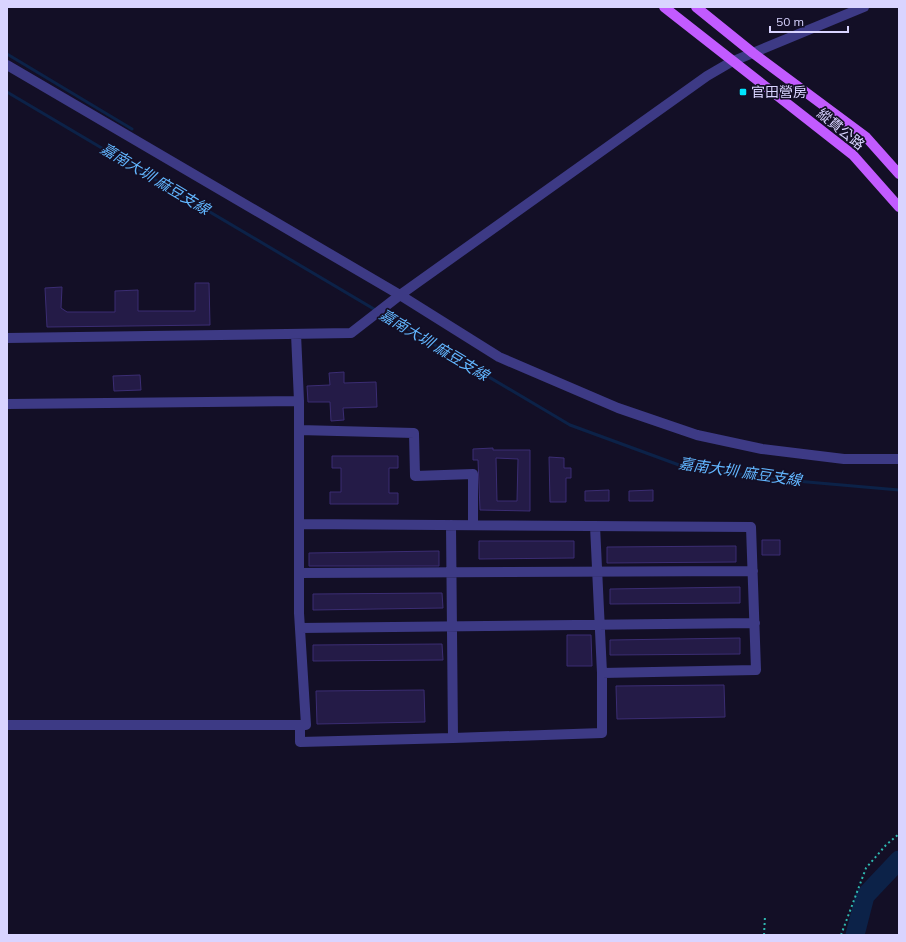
<svg xmlns="http://www.w3.org/2000/svg" width="906" height="942" font-family="Mulish,'Noto Sans TC',sans-serif">
  <rect width="100%" height="100%" fill="#130f26"/>
  <g fill="none" stroke-linecap="round" stroke-linejoin="round">
    <path stroke="#0c2248" stroke-width="3" d="M7,54L132,129
      M7,92L570,425L679,465L773,479L899,490"/>
    <path stroke="#0c2248" stroke-width="19" d="M855,935L865,896L899,860"/>
  </g>
  <path fill="#241b47" stroke="#3b2d73" fill-rule="evenodd" d="M195,283H209L210,325L47,327L45,288L62,287L61,308L67,312H115V291L138,290V311H195Z
    M344,372V383L376,382L377,407L343,408L344,420L331,421L330,402H308L307,386L330,385L329,373Z
    M140,375L141,390L114,391L113,376Z
    M493,448V450H530V511L480,510L478,460H473V449ZM496,458L518,459L517,501H497Z
    M332,456H398V468H389V493H398V504H330V492H341V468H332Z
    M549,457L564,458V468H571V478H566V502H550Z
    M609,490V501H585V491Z
    M653,490V501H629V491Z
    M762,540H780V555H762Z
    M479,541H574V558L479,559Z
    M736,546V562L607,563V547Z
    M439,551V566H309V553Z
    M740,587V603L610,604V589Z
    M442,593L443,608L313,610V594Z
    M567,635H591L592,666H567Z
    M740,638V654L610,655V640Z
    M442,644L443,660L313,661V645Z
    M724,685L725,717L617,719L616,686Z
    M424,690L425,722L317,724L316,691Z"/>
  <g fill="none" stroke-linecap="round" stroke-linejoin="round">
    <path stroke="#2fb8b0" stroke-width="2" stroke-dasharray="2 3" stroke-linecap="butt" d="M764,935L765,916
      M841,935L866,868L886,845L899,834"/>
    <path stroke="#3d3a85" stroke-width="10" d="M7,65L400,295L499,357L618,408L697,435L762,449L844,459H899
      M7,338L351,333L400,295L707,76L731,62L864,7
      M7,404L299,401
      M299,430L414,433L415,476L473,474V525
      M299,524L751,527L756,670L602,673L595,526
      M299,573L753,571
      M300,628L755,623
      M7,725H306L299,613V401L296,334
      M300,725V742L453,738L451,525
      M453,738L602,733V673"/>
    <path stroke="#c25bff" stroke-width="10" d="M664,7L853,155L899,207
      M696,7L753,53L866,137L899,174"/>
  </g>
  <rect fill="#00e5ff" stroke="#130f26" stroke-width="1.5" x="739" y="88" width="8" height="8" rx="2"/>
  <g text-anchor="middle" stroke-width="3.5" stroke-linejoin="round" paint-order="stroke">
    <g font-size="14" fill="#d9d4ff" stroke="#130f26" text-anchor="start">
      <text x="751" y="97">官田營房</text>
    </g>
    <g font-size="14" fill="#d9d4ff" stroke="#130f26">
      <text transform="translate(841 129) rotate(39)" y="5">縱貫公路</text>
    </g>
    <g font-size="15" font-style="italic" fill="#62b6ff" stroke="#130f26">
      <text transform="translate(155 179) rotate(31)" y="5">嘉南大圳 麻豆支線</text>
      <text transform="translate(434 345) rotate(31)" y="5">嘉南大圳 麻豆支線</text>
      <text transform="translate(740 472) rotate(8)" y="5">嘉南大圳 麻豆支線</text>
    </g>
  </g>
  <rect width="906" height="942" fill="none" stroke="#d9d4ff" stroke-width="16"/>
  <path d="M770 26v6h78v-6" fill="none" stroke="#d9d4ff" stroke-width="2"/>
  <text x="776" y="26" font-size="12" fill="#d9d4ff" stroke="#130f26" stroke-width="3" paint-order="stroke">50 m</text>
</svg>
